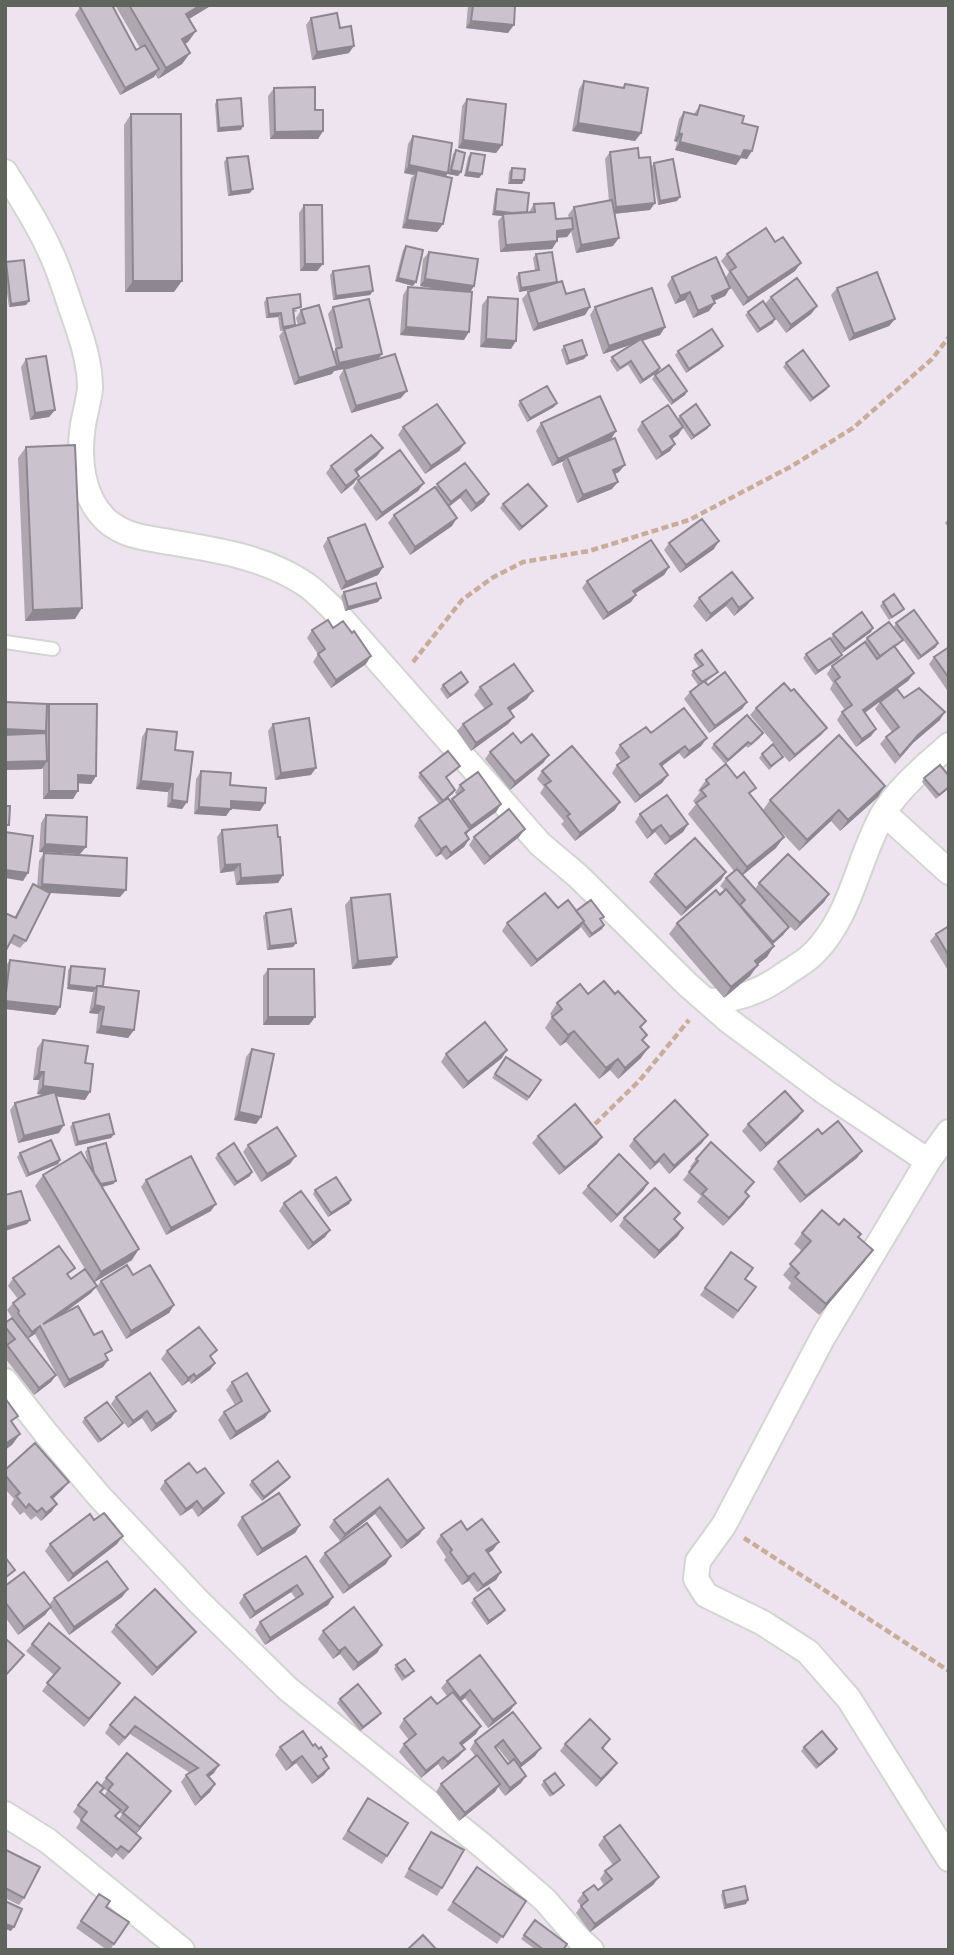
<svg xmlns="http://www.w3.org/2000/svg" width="954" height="1955" font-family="Signika,sans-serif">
  <rect width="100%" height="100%" fill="#ede4ef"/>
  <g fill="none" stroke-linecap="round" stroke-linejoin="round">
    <defs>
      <path id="service" d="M5,642L53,649"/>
      <path id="minor" d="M5,172C21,198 38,223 50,251C60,271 66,294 74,316C82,339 90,363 90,388C89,400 85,413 83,425C78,457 81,496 106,520C126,538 150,538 175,543C218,550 265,558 302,582C314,589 324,600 334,610L540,844L578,876L688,985L728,1020L825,1092L928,1161
        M884,813L949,872
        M706,1001C735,1001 762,991 785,974C795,967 807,961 815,952C852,914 858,858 883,814C899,787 926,766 949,745
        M949,1132L928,1161L823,1337L724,1525L698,1561L696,1579L706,1595L763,1623L808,1652L849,1699L949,1859
        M5,1381L45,1432L99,1496L197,1600L288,1689L484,1847L545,1900L578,1938L591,1950
        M5,1814L48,1841L182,1950"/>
    </defs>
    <use href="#service" stroke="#d1d6d0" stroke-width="16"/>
    <use href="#minor" stroke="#d1d6d0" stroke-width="28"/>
    <path stroke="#caac9a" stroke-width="4.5" stroke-dasharray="7 3.5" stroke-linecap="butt" d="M413,662L462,600L492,578L523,562L589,551L689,520L792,466L853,428L932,359L949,337
      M595,1124L640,1080L689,1020
      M744,1538L949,1671"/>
    <use href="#service" stroke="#fff" stroke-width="12"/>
    <use href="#minor" stroke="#fff" stroke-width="24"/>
  </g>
  <path fill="#aea7b0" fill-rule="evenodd" d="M115,5H212L189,19L196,31L188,42L185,44L190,53L182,64L158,79L155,74L154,77L120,95L75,15L80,7L136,50L140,48Z
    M468,5H515L508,33L466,28Z
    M311,18L340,28L349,53L312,60L306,25Z
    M584,81L622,88L625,84L641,133L635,141L572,131L579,89Z
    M274,88L315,110L323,131L318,139H270L268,96Z
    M467,99L502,145L496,153L458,148L462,106Z
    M217,100L243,126L241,130L217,132L215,104Z
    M700,105L742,123L747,159L741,158L736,165L675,150L677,142L674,141L679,119L684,112L694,114Z
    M131,114L174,292H125L124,125Z
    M413,136L448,173L446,176L443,224L437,232L402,228L411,178L414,175L404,173L408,144Z
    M456,150L461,172L458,176L448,174L453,154Z
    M610,152L639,158L650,210L614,214L613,246L576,253L571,231L567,237L557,238V241L552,249L500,252L498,221L502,216L492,215L495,193L497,189L527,212H529L534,204L556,219L569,218L568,215L574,207L609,201L605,159Z
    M471,153L482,174L479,178L464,176L468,157Z
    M227,158L250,193L228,196L224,162Z
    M654,163L680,197L677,201L658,205L651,167Z
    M512,168L524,180L522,184H508L509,172Z
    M304,205L323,264L317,271H300L299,213Z
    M406,246L413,286L395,281L403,250Z
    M429,252L474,286L470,292L464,340L400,335L403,295L408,287L444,290L420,286L423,259Z
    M536,254L566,294L590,307L585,315L533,331L522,299L528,292L538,288L519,292L516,277L519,273L535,270L533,258Z
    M727,254L795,271L743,306L729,285L730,288L725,296L714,301L715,303L709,311L693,318L685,300L675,304L667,285L672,277H726L729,272L721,261Z
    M6,262L29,301L26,305L9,307L5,280V264Z
    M333,271L373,291L370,295L333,300L330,275Z
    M837,288L895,319L889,326L849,341L831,295Z
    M488,297L511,349L480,347L482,305Z
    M771,297L817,306L811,314L786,333L765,304Z
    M267,298L298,311L294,312L295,326L298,325L296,318L301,310L333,352L336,349L328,314L333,307L382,354L378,359L401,398L351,413L339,377L344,369L349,368L334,371L332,374L294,385L279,336L283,331H280L278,317L266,318L264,302Z
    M595,307L665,327L660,335L642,341L658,372L640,384L628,365L617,372L610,361L612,357L633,344L603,354L590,315Z
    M748,312L773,323L757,333L745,315Z
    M564,346L587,355L584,359L566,365L561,350Z
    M720,350L686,373L675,355L678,351Z
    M26,359L55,410L49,417L30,420L21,367Z
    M786,363L829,386L826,390L810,402L783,367Z
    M655,375L687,391L685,395L671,405L652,379Z
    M520,401L557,403L554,407L527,422L518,405Z
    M680,416L710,425L707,429L691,440L683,428L678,435L672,439L675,444L670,451L656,460L637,430L642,422L678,419Z
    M541,423L616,431L611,439L619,472L615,474L612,489L577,503L562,464L564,461L552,466L536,431Z
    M403,427L465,443L459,451L425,474L398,435Z
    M26,447L75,619L25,621L18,458Z
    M377,456L357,472L354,483L341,494L326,473L331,466Z
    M465,463L484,502L471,512L460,498L449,507L452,526L410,555L388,523L394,515L435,487Z
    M358,480L424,483L418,491L376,521L353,488Z
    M503,504L547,506L544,510L519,531L500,508Z
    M949,518V529L945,523Z
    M328,538L383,567L378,575L341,590L323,546Z
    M669,543L714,549L680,573L664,550Z
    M669,567L664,575L635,594L636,595L631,602L603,620L582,588L587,581Z
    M732,572L747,605L734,616L726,606L706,622L693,606L699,598Z
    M344,592L378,602L345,611L341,596Z
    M883,602L904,609L901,612L889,620L880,606Z
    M896,623L936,647L918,660L894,627Z
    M333,628L366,664L331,688L313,662L318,654L307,638L312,630Z
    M871,632L842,653L831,638L833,634Z
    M867,638L900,644L895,647L914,673L908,681L865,713L876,729L871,736L856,747L837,720L842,712L845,710L830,689L833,683L827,674L832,666L877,659L864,642Z
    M949,647V693L929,664L934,657Z
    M806,654L839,659L815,675L803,658Z
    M695,655L718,672L715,675L705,683L708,685L747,702L742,709L709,733L684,699L690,692L698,685L691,675L693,671L699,667L693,658Z
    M468,682L465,686L447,699L440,689L443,685Z
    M480,687L527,699L510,711L514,717L508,724L471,751L457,731L463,724L485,709L474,695Z
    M904,698L940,720L913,743L895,764L880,744L886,737L892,732L875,709L880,702Z
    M49,704L96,776L91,784L78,783L73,799H43V766L42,769L5,770Z
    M756,708L827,728L821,735L789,762L750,715Z
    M273,724L311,775L275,780L268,731Z
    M147,729L175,750L187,802L182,809L167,807L168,792L136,789L142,737Z
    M761,737L748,748L746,746L725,764L711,748L714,744Z
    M707,738L701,746L684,759L679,753L661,767L668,775L662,783L635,803L612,773L617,765L621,762L615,753L620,745Z
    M521,743L549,755L543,763L510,790L485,759L490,752Z
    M762,754L783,757L780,760L769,770L759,758Z
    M460,766L457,769L446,778L453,794L447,798L450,801L457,795L455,793L460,785L501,804L496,812L468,832L466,835L469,839L464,847L446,860L441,854L436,857L414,826L419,818L439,804L418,777L420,773Z
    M201,771L230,785L265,803L260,811L231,809L226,816L194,814L196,779Z
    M542,771L615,810L575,841L561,824L564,821L540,793L544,787L537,779Z
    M949,776V788L936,799L922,782L924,778Z
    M706,780L751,795L763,810L770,800L878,797L840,831L831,821L799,851L775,825L776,848L743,875L755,889L759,883L829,894L824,902L795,931L774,911L789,927L783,935L773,944L767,957L757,964L750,976L724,998L669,934L677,923L724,890L720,886L726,878L734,871L688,814L696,804L693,801L700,792L698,791Z
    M640,814L688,824L683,832L665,845L655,832L647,839L635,822Z
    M46,815L86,847L80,854L39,852L41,823Z
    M222,830L283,875L278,883L236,885L234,871L220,873L217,837Z
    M474,837H519L484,865L469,845Z
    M44,853L120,897L49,893L26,941L20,948L10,943L14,918L28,892L33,884L37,887L39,861Z
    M726,872L721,880L681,916L649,882L655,874Z
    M351,898L391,965L352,969L345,905Z
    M558,908L576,911L601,920L604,925L602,929L589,938L581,927L531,967L502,931L507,923Z
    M266,913L296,943L293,947L267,950L263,916Z
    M949,926V972L930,941L936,934Z
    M10,960L60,1007L55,1015L5,1009V967Z
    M71,966L103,986L134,1030L128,1038L96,1033L98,1014L89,1013L93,992L67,989L68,970Z
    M268,969L315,1017L309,1025H263V976Z
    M588,994H615L646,1021L641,1028L643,1041L641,1058L618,1079L610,1070L599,1079L566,1042L560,1046L545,1028L552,1017L550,1014L557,1003Z
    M43,1040L85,1063V1100L56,1096L59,1133L18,1143L10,1110L15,1103L45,1095L37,1094L39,1080H33L37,1048Z
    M252,1049L261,1117L256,1124L234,1120L246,1057Z
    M446,1054L502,1058L463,1089L441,1062Z
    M506,1057L541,1080L527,1101L492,1078Z
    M798,1118L760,1152L742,1131L748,1124Z
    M73,1123L114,1134L111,1138L75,1146L70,1127Z
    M822,1134L862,1151L857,1158L800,1203L773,1169L778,1162Z
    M538,1136L597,1144L559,1175L532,1143Z
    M634,1139L702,1143L669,1174L659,1162L650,1170L629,1146Z
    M248,1145L290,1164L261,1182L243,1152Z
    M88,1148L116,1181L113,1184L102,1187L132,1260L94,1282L91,1293L61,1315L94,1335L108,1360L103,1367L64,1388L35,1334L28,1338L56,1375L51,1382L34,1395L5,1358V1348L8,1345L5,1341V1323L13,1319L7,1310L13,1303L18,1299L8,1286L13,1278L69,1276L71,1279L85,1269L35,1186L43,1175L88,1163L85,1152Z
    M20,1153L60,1160L58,1164L26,1177L17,1157Z
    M218,1154L250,1176L234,1186L215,1158Z
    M696,1159L749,1189L745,1193L744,1204L723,1226L697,1202L701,1196L683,1180L692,1168L690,1167Z
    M146,1180L211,1211L166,1235L141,1187Z
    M648,1183L643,1191L611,1223L582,1193L588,1186Z
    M315,1190L351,1200L349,1204L328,1217L313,1194Z
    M284,1203L330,1230L325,1237L308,1250L279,1211Z
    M680,1213L675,1220L678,1236L654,1259L619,1226L624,1218Z
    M839,1225L858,1237L865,1261L819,1315L788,1288L791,1283L783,1275L802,1251L794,1244L802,1233Z
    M731,1252L745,1279L756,1287L733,1319L700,1295Z
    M133,1275L174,1305L169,1313L126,1339L96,1288L101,1281Z
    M167,1351L211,1358L215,1363L210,1370L191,1384L189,1381L182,1386L161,1359Z
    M232,1382L265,1418L230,1440L218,1420L224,1412L235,1405L226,1390Z
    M116,1397L176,1411L171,1418L151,1432L142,1418L128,1428L111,1404Z
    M85,1418L120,1427L98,1443L82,1422Z
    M5,1470L63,1489L53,1499L52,1511L41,1521L36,1516L31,1520L24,1512L20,1515L11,1504L14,1499L5,1489Z
    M290,1477L288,1480L262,1501L249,1485L252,1481Z
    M388,1479L424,1528L419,1535L401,1549L375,1514L340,1541L329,1527L334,1520Z
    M165,1481L218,1501L198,1517L192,1508L180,1516L160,1489Z
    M242,1517L300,1525L295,1533L257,1556L237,1525Z
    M94,1520L117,1544L68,1582L45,1551L50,1544Z
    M467,1530L493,1550L488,1553L501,1572L496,1580L477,1592L469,1581L462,1585L444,1560L446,1557L436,1542L441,1535Z
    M325,1553L386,1564L343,1594L319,1561Z
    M306,1556L333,1597L328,1605L265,1645L255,1630L260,1622L296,1599L291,1592L250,1619L239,1603L244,1595Z
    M5,1586L49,1605L54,1598L128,1589L122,1597L69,1635L50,1608L45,1615L18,1635L5,1617Z
    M474,1599L505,1610L502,1614L487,1625L471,1603Z
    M116,1625L190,1639L152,1676L111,1632Z
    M323,1631L382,1645L377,1653L353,1671L340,1654L333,1659L318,1639Z
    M32,1644L114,1690L84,1727L42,1691L54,1675L26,1651Z
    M480,1655L510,1711L488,1728L465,1698L461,1701L476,1734L462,1745L465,1749L459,1756L442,1770L438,1764L421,1778L399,1752L404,1744L409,1740L399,1727L404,1719L437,1704L447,1696L441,1688L447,1681Z
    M396,1665L411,1675L402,1681L394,1669Z
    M135,1697L214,1773L209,1777L215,1784L210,1792L195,1806L181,1782L186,1775L190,1773L130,1734L119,1746L105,1733L110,1725Z
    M340,1699L381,1713L378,1717L360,1731L337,1703Z
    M513,1712L535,1756L520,1768L526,1776L521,1783L505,1796L498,1787L495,1792L459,1821L436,1792L441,1784L475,1756L470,1749L475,1741ZM498,1748L510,1763L508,1764L496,1749Z
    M565,1744L605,1747L603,1749L617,1763L612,1770L596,1787L560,1751Z
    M280,1747L324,1761L329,1768L324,1775L312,1784L296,1763L286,1771L275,1755Z
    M804,1747L835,1753L816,1769L801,1751Z
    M106,1778L171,1791L136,1834V1845L123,1860L116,1853L112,1858L76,1828L81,1820L73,1812L78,1805L101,1785ZM103,1788L107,1791L104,1796L100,1793ZM119,1812L122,1814L119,1819L116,1817Z
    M544,1781L564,1785L561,1789L550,1797L541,1785Z
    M368,1798L387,1856L382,1864L342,1839Z
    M431,1832L442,1888L437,1896L404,1877Z
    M604,1837L659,1877L653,1885L590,1932L576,1913L581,1906L577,1901L583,1893L598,1890L604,1885L600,1879L605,1871L613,1865L598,1845Z
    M5,1851L24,1898L19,1905L5,1898Z
    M477,1867L526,1901L497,1944L447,1910Z
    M723,1891L746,1904L724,1909L721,1895Z
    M99,1894L106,1907L129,1922L110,1950H107L76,1928Z
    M535,1920L563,1950H536L521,1939Z"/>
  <path fill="#8d8890" d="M201,5H212L179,25L186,14Z
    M471,21L514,25L508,33L466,28Z
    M196,31L188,42L174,50L182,39Z
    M354,46L349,53L312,60L317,52Z
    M190,53L182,64L158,79L166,68Z
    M159,69L154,77L120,95L125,88Z
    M578,123L641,133L635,141L572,131Z
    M243,126L241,130L217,132L219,128Z
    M323,131L318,139H270L275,132Z
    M679,133L682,134L677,142L674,141Z
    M463,140L502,145L496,153L458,148Z
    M680,142L752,151L747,159L741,158L736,165L675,150Z
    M409,165L448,173L443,181L417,170L414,175L404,173Z
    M451,170L461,172L458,176L448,174Z
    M467,172L482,174L479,178L464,176Z
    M511,180H524L522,184H508Z
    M253,189L250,193L228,196L231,192Z
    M680,197L677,201L658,205L660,201Z
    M655,203L650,210L611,214L616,207Z
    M495,211L527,215L503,214L502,216L492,215Z
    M407,220L443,224L437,232L402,228Z
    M573,229L567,237L551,238L557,231Z
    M619,238L613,246L576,253L581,245Z
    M557,241L552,249L500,252L506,245Z
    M801,263L795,271L743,306L748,298Z
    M305,264H323L317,271H300Z
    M398,278L416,282L413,286L395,281Z
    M425,279L474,286L469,294L420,286Z
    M133,281H182L174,292H125Z
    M557,282L555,286L519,292L521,288Z
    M730,288L725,296L706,304L712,296Z
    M373,291L370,295L333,300L336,296Z
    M690,292L685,300L675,304L680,296Z
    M29,301L26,305L9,307L11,304Z
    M715,303L709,311L693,318L698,311Z
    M817,306L811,314L786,333L791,325Z
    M590,307L585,315L533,331L538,324Z
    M281,313L278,317L266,318L269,314Z
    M775,319L773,323L757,333L760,329Z
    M895,319L889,326L849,341L854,334Z
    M406,327L469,332L464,340L400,335Z
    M665,327L660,335L603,354L609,346Z
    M486,339L516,341L511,349L480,347Z
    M723,346L720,350L686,373L689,369Z
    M382,354L376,362L334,371L332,374L294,385L299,378L337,366L339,363Z
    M587,355L584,359L566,365L569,361Z
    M660,368L658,372L640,384L643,380Z
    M829,386L826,390L810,402L813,398Z
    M407,391L401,398L351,413L356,406Z
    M687,391L685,395L671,405L673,401Z
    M557,403L554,407L527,422L530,418Z
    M55,410L49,417L30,420L35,413Z
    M710,425L707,429L691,440L694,436Z
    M683,427L678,435L665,444L670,436Z
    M616,431L611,439L567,457L564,461L552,466L558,459Z
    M465,443L459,451L425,474L431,466Z
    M675,444L670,451L656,460L662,453Z
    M383,448L377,456L350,477L355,470Z
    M625,465L619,472L607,477L613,470Z
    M359,476L354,483L341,494L346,486Z
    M618,482L612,489L577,503L583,495Z
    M424,483L418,491L376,521L382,513Z
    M466,490L460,498L445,509L451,502Z
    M489,494L484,502L471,512L476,504Z
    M547,506L544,510L519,531L522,527Z
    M457,518L452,526L410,555L415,547Z
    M719,541L714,549L680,573L686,565Z
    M383,567L378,575L341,590L346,582Z
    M669,567L664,575L628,598L633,591Z
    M636,595L631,602L603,620L608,613Z
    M381,598L378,602L345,611L348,607Z
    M732,598L726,606L706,622L711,614Z
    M753,598L747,605L734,616L739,608Z
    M82,608L75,619L25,621L33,610Z
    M873,628L871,632L842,653L845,649Z
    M938,643L936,647L918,660L921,656Z
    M842,655L839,659L815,675L818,671Z
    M371,656L366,664L331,688L336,680Z
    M914,673L908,681L857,718L863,710Z
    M468,682L465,686L447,699L450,695Z
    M533,691L527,699L503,716L508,708Z
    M747,702L742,709L709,733L715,726Z
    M945,712L940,720L913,743L895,764L918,735Z
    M514,717L508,724L471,751L476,743Z
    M827,728L821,735L789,762L795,755Z
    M5,729L46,731L40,738L5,737Z
    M876,729L871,736L856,747L862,739Z
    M707,738L701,746L684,759L689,751Z
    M748,742L746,746L725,764L728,760Z
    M685,746L679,753L654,772L660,764Z
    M549,755L543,763L510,790L515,782Z
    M47,761L42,769L5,770V762Z
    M316,768L311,775L275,780L281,773Z
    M78,775L96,776L91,784L73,783Z
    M668,775L662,783L635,803L640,796Z
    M141,781L173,784L168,792L136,789Z
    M885,786L878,797L840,831L848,820Z
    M49,791H78L73,799H43Z
    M172,800L187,802L182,809L167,807Z
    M231,801L265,803L260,811L226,808Z
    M620,802L615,810L575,841L580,833Z
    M501,804L496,812L468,832L465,837V833L471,826Z
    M199,807L231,809L226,816L194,814Z
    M839,810L831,821L799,851L807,840Z
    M688,824L683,832L665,845L670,837Z
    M661,825L655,832L647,839L652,831Z
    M525,829L519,837L484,865L490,857Z
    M784,837L776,848L739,878L747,867Z
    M469,839L464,847L446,860L451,853Z
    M45,844L86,847L80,854L39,852Z
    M446,846L441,854L436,857L441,849Z
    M240,864L234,871L220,873L225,865Z
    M5,870L28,873L23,881L5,878Z
    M726,872L721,880L681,916L686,908Z
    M283,875L278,883L236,885L241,878Z
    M42,884L126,890L120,897L37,892Z
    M829,894L824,902L795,931L800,923Z
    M584,921L579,929L531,967L537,960Z
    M604,925L602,929L589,938L592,934Z
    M789,927L783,935L767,949L773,942Z
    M296,943L293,947L267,950L270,946Z
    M774,946L767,957L747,973L755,961Z
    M397,957L391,965L352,969L358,961Z
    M758,965L750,976L724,998L731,987Z
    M69,985L96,988L93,992L67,989Z
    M5,1001L60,1007L55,1015L5,1009Z
    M95,1005L104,1007L98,1014L89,1013Z
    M268,1017H315L309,1025H263Z
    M101,1026L134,1030L128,1038L96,1033Z
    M574,1031L566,1042L560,1046L568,1035Z
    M649,1047L641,1058L618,1079L625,1068Z
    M507,1050L502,1058L463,1089L468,1082Z
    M618,1059L610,1070L599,1079L606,1068Z
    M39,1072H44L39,1080H33Z
    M43,1086L90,1092L85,1100L37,1094Z
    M803,1111L798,1118L760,1152L766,1144Z
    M239,1112L261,1117L256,1124L234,1120Z
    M64,1125L59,1133L18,1143L24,1136Z
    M114,1134L111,1138L75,1146L78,1142Z
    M708,1135L702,1143L669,1174L674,1166Z
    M602,1137L597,1144L559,1175L565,1168Z
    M862,1151L857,1158L800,1203L806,1196Z
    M664,1154L659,1162L650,1170L655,1163Z
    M296,1156L290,1164L261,1182L267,1174Z
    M60,1160L58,1164L26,1177L29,1174Z
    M252,1172L250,1176L234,1186L237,1182Z
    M116,1181L113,1184L94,1189L97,1185Z
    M648,1183L643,1191L611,1223L617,1215Z
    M749,1196L744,1204L723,1226L729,1218Z
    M351,1200L349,1204L328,1217L331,1213Z
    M216,1204L211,1211L166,1235L171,1228Z
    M30,1220L27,1224L5,1231L6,1227Z
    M683,1228L678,1236L654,1259L659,1251Z
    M330,1230L325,1237L308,1250L313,1243Z
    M139,1249L132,1260L93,1283L101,1272Z
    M873,1250L865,1261L819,1315L826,1304Z
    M97,1286L91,1293L42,1329L43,1324Z
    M174,1305L169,1313L126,1339L131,1331Z
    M40,1326L35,1334L26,1340L32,1332Z
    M108,1360L103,1367L64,1388L69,1380Z
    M215,1363L210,1370L191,1384L196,1377Z
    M194,1374L189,1381L182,1386L188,1378Z
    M56,1375L51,1382L34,1395L39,1388Z
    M147,1411L142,1418L128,1428L133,1421Z
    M176,1411L171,1418L151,1432L156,1424Z
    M270,1411L265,1418L230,1440L236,1432Z
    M123,1423L120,1427L98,1443L101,1440Z
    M20,1434L12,1445L5,1450V1444Z
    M290,1477L288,1480L262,1501L264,1497Z
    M69,1482L63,1489L46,1505L51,1497Z
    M224,1493L218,1501L198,1517L203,1509Z
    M197,1501L192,1508L180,1516L186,1509Z
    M57,1504L52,1511L41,1521L46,1513Z
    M380,1507L375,1514L340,1541L345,1534Z
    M300,1525L295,1533L257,1556L262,1549Z
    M424,1528L419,1535L401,1549L407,1541Z
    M123,1536L117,1544L68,1582L73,1574Z
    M499,1542L493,1550L481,1558L486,1550Z
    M391,1556L386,1564L343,1594L349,1586Z
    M501,1572L496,1580L477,1592L483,1585Z
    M474,1573L469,1581L462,1585L468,1577Z
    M297,1585L291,1592L250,1619L255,1612Z
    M128,1589L122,1597L69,1635L74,1627Z
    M333,1597L328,1605L265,1645L270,1638Z
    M51,1607L45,1615L18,1635L24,1627Z
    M505,1610L502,1614L487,1625L489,1621Z
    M196,1632L190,1639L152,1676L157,1668Z
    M382,1645L377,1653L353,1671L358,1663Z
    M345,1647L340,1654L333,1659L339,1651Z
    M120,1683L114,1690L84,1727L89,1719Z
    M470,1690L465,1698L455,1706L460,1698Z
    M516,1703L510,1711L488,1728L493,1720Z
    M381,1713L378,1717L360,1731L363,1727Z
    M481,1726L476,1734L455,1751L460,1743Z
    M541,1748L535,1756L516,1771L521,1764Z
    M465,1749L459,1756L442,1770L448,1762Z
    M837,1749L835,1753L816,1769L819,1765Z
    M302,1756L296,1763L286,1771L292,1763Z
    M443,1757L438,1764L421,1778L426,1771Z
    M617,1763L612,1770L596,1787L601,1779Z
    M219,1765L214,1773L202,1782L207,1775Z
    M329,1768L324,1775L312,1784L318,1777Z
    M526,1776L521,1783L505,1796L510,1788Z
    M215,1784L210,1792L195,1806L201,1798Z
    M500,1784L495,1792L459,1821L465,1813Z
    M171,1791L166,1798L135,1835L140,1827Z
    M659,1877L653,1885L590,1932L595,1924Z
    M748,1900L746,1904L724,1909L726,1905Z
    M5,1924L14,1927L11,1931L5,1929Z"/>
  <path fill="#cac2cd" stroke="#8d8890" stroke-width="2" d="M84,5H112L136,50L145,45L159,69L125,88L80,7Z
    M129,5H201L186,14L196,31L182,39L190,53L166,68Z
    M473,5H515L514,25L471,21Z
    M337,13L340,28L351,26L354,46L317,52L311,18Z
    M584,81L624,88L625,84L648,88L641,133L578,123Z
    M315,87V110H323V131L275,132L274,88Z
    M241,98L243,126L219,128L217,100Z
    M467,99L506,104L502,145L463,140Z
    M700,105L744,116L742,123L758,127L752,151L744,150L741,157L680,142L682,134L679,133L684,112L697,115Z
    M131,114H181L182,281H133Z
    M413,136L452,143L448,173L409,165Z
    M638,148L639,158L650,157L655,203L616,207L610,152Z
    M456,150L465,153L461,172L451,170Z
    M471,153L485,155L482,174L467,172Z
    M248,156L253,189L231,192L227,158Z
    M673,159L680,197L660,201L654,163Z
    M512,168L525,169L524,180H511Z
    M417,170L452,178L443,224L407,220Z
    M497,189L529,193L527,212L512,213L495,211Z
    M612,200L619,238L581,245L574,207Z
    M554,203L556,219L572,218L573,229L557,231V241L506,245L503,214L535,212L534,204Z
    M304,205H322L323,264H305Z
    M766,228L775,242L783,237L801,263L748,298L730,271L736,267L727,254Z
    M406,246L423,250L416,282L398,278Z
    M429,252L478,259L474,286L425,279Z
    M552,252L557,282L521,288L519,273L539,270L536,254Z
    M716,257L730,288L712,296L715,303L698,311L690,292L680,296L672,277Z
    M24,260L29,301L11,304L6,262Z
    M369,266L373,291L336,296L333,271Z
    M877,272L895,319L854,334L837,288Z
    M797,278L817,306L791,325L771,297Z
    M562,281L566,294L584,289L590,307L538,324L528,292Z
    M408,287L472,292L469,332L406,327Z
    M652,288L665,327L609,346L595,307Z
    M300,294L301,307L293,309L295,325L283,327L281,313L269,314L267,298Z
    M488,297L518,299L516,341L486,339Z
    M369,299L382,354L339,363L336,349L342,347L333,307Z
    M763,301L775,319L760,329L748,312Z
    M319,305L337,366L299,378L284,329L305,323L301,310Z
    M712,329L723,346L689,369L678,351Z
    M641,339L660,368L643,380L631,361L620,368L612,357Z
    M582,340L587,355L569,361L564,346Z
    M803,350L829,386L813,398L786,363Z
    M395,354L407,391L356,406L344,369Z
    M46,356L55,410L35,413L26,359Z
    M669,365L687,391L673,401L655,375Z
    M547,386L557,403L530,418L520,401Z
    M600,396L616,431L558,459L541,423Z
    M437,404L465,443L431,466L403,427Z
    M696,404L710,425L694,436L680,416Z
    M668,405L683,427L670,436L675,444L662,453L642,422Z
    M371,435L383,448L355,470L359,476L346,486L331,466Z
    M615,438L625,465L613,470L618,482L583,495L567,457Z
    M75,445L82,608L33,610L26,447Z
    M400,450L424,483L382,513L358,480Z
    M465,463L489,494L476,504L466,490L451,502L437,484Z
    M528,484L547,506L522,527L503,504Z
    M435,487L457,518L415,547L394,515Z
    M702,519L719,541L686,565L669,543Z
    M365,524L383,567L346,582L328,538Z
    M651,540L669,567L633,591L636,595L608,613L587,581Z
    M732,572L753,598L739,608L732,598L711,614L699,598Z
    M376,583L381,598L348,607L344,592Z
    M894,594L904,609L892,617L883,602Z
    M914,610L938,643L921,656L896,623Z
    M862,612L873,628L845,649L833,634Z
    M328,620L333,628L343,621L352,633L354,631L371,656L336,680L318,654L325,649L312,630Z
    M889,622L903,640L880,656L867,638Z
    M830,638L842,655L818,671L806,654Z
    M865,642L877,659L894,646L914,673L863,710L876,729L862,739L842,712L852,705L835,681L840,677L832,666Z
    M949,647V678L934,657Z
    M702,650L718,672L702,682L693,671L703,665L695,655Z
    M514,664L533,691L508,708L514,717L476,743L463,724L492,704L480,687Z
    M461,672L468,682L450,695L443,685Z
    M725,672L747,702L715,726L690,692L704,681L708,685Z
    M784,683L791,691L794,689L827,728L795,755L756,708Z
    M919,688L945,712L918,735L900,756L886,737L899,727L880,702L897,689L904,698Z
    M5,702L47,704L46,731L5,729Z
    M49,704H97L96,776L78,775V791H49Z
    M684,708L707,738L689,751L685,746L660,764L668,775L640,796L617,765L629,757L620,745L646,727L651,733Z
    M747,715L763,733L751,744L748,742L728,760L714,744Z
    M309,718L316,768L281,773L273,724Z
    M147,729L177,732L175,750L193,752L187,802L172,800L173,784L141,781Z
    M46,733L47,761L5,762V735Z
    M513,733L521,743L532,734L549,755L515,782L490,752Z
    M839,735L885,786L848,820L839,810L807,840L770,800Z
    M773,744L783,757L771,766L762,754Z
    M572,746L620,802L580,833L567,816L570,814L545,785L551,781L542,771Z
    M448,751L460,766L446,777L455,790L443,801L420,773Z
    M726,764L737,778L744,772L756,788L749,793L784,837L747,867L696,803L706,796L701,790L709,784L706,780Z
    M940,765L949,776V787L939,795L924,778Z
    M201,771L231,773L230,785L266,788L265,803L231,801V809L199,807Z
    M478,772L501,804L471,826L452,799L464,790L460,785Z
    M667,795L688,824L670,837L661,825L652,831L640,814Z
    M448,798L470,829L465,833L469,839L451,853L446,846L441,849L419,818Z
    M5,806H10L9,825H5Z
    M509,809L525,829L490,857L474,837Z
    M46,815L87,817L86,847L45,844Z
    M277,825L278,837H280L283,875L241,878L240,864L225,865L222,830Z
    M5,832L33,836L28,873L5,870Z
    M695,838L726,872L686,908L655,874Z
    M44,853L127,858L126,890L42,884Z
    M788,854L829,894L800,923L759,883Z
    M737,869L789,927L773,942L740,905L745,900L726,878Z
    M33,884L50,893L26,941L14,935L5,952V913L16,918Z
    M726,889L774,946L755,961L758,965L731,987L677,923L716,890L720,895Z
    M545,893L558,908L568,900L584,921L537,960L507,923Z
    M390,894L397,957L358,961L351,898Z
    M591,900L604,917L600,919L604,925L592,934L583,922L584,921L576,911Z
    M291,909L296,943L270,946L266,913Z
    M949,926V956L936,934Z
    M10,960L65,967L60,1007L5,1001Z
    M71,966L105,969L103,986H97L96,988L69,985Z
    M268,969H314L315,1017H268Z
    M604,981L615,994L618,991L646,1021L640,1027L647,1035L642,1040L649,1047L625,1068L618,1059L606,1068L574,1031L568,1035L552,1017L562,1009L557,1003L580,984L588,994Z
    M97,986L139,991L134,1030L101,1026L104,1007L95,1005Z
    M485,1022L507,1050L468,1082L446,1054Z
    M43,1040L88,1046L85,1063L93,1064L90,1092L43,1086L44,1072H39Z
    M252,1049L274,1054L261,1117L239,1112Z
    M506,1057L541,1080L529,1097L495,1074Z
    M785,1091L803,1111L766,1144L748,1124Z
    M55,1092L64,1125L24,1136L15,1103Z
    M675,1100L708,1135L674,1166L664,1154L655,1163L634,1139Z
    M575,1104L602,1137L565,1168L538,1136Z
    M109,1114L114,1134L78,1142L73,1123Z
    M838,1121L862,1151L806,1196L778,1162L818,1129L822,1134Z
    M277,1127L296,1156L267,1174L248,1145Z
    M51,1140L60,1160L29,1174L20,1153Z
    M711,1142L754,1182L745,1192L749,1196L729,1218L702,1194L707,1189L689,1172L698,1161L696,1159Z
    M106,1143L116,1181L101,1184L94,1173L88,1148Z
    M234,1143L252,1172L237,1182L218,1154Z
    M81,1152L139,1249L101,1272L43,1175Z
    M619,1154L648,1183L617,1215L588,1186Z
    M191,1156L216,1204L171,1228L146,1180Z
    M336,1177L351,1200L331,1213L315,1190Z
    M655,1188L680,1213L674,1219L683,1228L659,1251L624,1218Z
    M21,1191L30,1220L6,1227L5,1195Z
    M301,1191L330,1230L313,1243L284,1203Z
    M822,1210L839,1225L844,1219L861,1234L858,1237L873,1250L826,1304L795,1277L799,1273L790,1264L811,1241L802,1233Z
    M59,1246L75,1268L67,1274L71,1279L85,1269L97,1286L43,1324L78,1306L94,1335L102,1331L112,1350L105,1354L108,1360L69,1380L40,1326L32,1332L18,1313L19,1311L13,1303L25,1294L13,1278Z
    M731,1252L753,1268L745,1279L756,1287L738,1311L705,1288Z
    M127,1265L133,1275L150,1265L174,1305L131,1331L101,1281Z
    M12,1318L56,1375L39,1388L7,1345L15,1339L5,1327V1323Z
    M199,1327L217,1350L210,1356L215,1363L196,1377L194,1374L188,1378L167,1351Z
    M150,1373L176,1411L156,1424L147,1411L133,1421L116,1397Z
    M247,1373L270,1411L236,1432L224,1412L242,1401L232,1382Z
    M5,1398L18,1416L11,1421L20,1434L5,1444Z
    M107,1402L123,1423L101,1440L85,1418Z
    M35,1443L69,1482L51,1497L57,1504L46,1513L42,1508L37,1512L29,1504L26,1508L16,1496L20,1493L5,1475V1470Z
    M278,1461L290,1477L264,1497L252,1481Z
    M189,1463L197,1473L205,1468L224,1493L203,1509L197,1501L186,1509L165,1481Z
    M388,1479L424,1528L407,1541L380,1507L345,1534L334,1520Z
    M279,1493L300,1525L262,1549L242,1517Z
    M104,1513L123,1536L73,1574L50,1544L90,1514L94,1520Z
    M482,1519L499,1542L486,1550L501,1572L483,1585L474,1573L468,1577L450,1552L452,1550L441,1535L461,1521L467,1530Z
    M367,1523L391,1556L349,1586L325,1553Z
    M306,1556L333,1597L270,1638L260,1622L303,1594L297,1585L255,1612L244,1595Z
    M5,1557L15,1570L5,1578Z
    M107,1561L128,1589L74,1627L54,1598Z
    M24,1572L51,1607L24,1627L5,1602V1586Z
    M489,1588L505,1610L489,1621L474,1599Z
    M155,1589L196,1632L157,1668L116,1625Z
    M354,1607L382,1645L358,1663L345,1647L339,1651L323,1631Z
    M49,1623L120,1683L89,1719L47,1683L60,1668L32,1644Z
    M7,1640L24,1655L5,1676V1642Z
    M480,1655L516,1703L493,1720L470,1690L460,1698L447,1681Z
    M405,1659L414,1671L405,1677L396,1665Z
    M358,1684L381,1713L363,1727L340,1699Z
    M453,1692L481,1726L460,1743L465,1749L448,1762L443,1757L426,1771L404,1744L416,1734L404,1719L431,1697L437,1704Z
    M135,1697L219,1765L207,1775L215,1784L201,1798L186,1775L198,1768L135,1726L125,1738L110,1725Z
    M513,1712L541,1748L521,1764L503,1740L495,1747L508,1764L514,1759L526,1776L510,1788L475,1741Z
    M590,1719L610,1739L602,1748L617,1763L601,1779L565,1744Z
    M303,1731L313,1746L315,1744L319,1749L321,1747L327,1756L323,1759L329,1768L318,1777L302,1756L292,1763L280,1747Z
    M822,1731L837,1749L819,1765L804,1747Z
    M127,1753L171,1791L140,1827L123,1813L128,1807L108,1790L113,1784L106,1778Z
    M477,1755L500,1784L465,1813L441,1784Z
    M555,1773L564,1785L553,1794L544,1781Z
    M97,1782L104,1788L100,1792L121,1810L115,1816L141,1838L129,1852L121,1846L117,1850L81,1820L87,1812L78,1805Z
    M368,1798L408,1823L387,1856L348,1831Z
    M620,1825L659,1877L595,1924L581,1906L588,1900L583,1893L594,1885L598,1890L612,1879L605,1871L620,1860L604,1837Z
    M431,1832L464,1850L442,1888L409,1869Z
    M6,1850L40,1867L24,1898L5,1888V1852Z
    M477,1867L526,1901L503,1937L453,1902Z
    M745,1886L748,1900L726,1905L723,1891Z
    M99,1894L110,1901L106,1907L129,1922L114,1944L81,1921Z
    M5,1901L22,1909L14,1927L5,1924Z
    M535,1920L567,1944L563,1950H544L524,1935Z
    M423,1935L437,1950H407Z"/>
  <rect width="954" height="1955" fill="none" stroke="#5f655c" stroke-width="14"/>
</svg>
